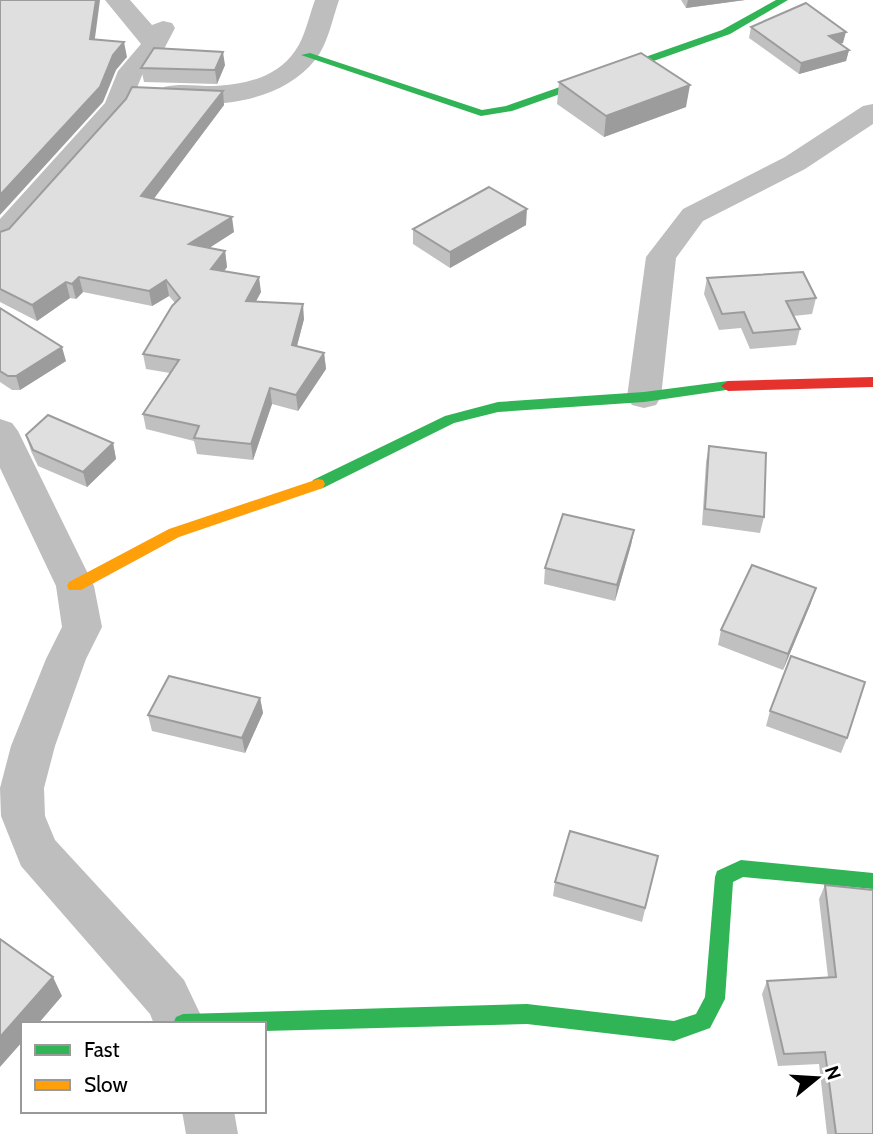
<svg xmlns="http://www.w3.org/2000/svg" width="873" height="1134" font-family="Cabin,sans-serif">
  <rect width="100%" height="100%" fill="#fff"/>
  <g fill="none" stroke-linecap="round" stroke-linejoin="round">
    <path fill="#bebebe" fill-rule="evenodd" d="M105,0H130L152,25L163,21L172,23L175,28L164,49L143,73L127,112L11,243L0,246V219L105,103L118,71L141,44Z
      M315,0H339C332,20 328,44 315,60C282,102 212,111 164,99L160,93L164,87C180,83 196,86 213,86C243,85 277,78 295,51C305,37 309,16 315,0Z
      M873,104V124L805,169L703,221L676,258L661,397L656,405L644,408L632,405L627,397L646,257L683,209L785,157L863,106Z
      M0,419L12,423L18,431L94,586L102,627L86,659L55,746L44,788L45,816L55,840L184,980L205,1024H154L150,1014L21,866L1,816L0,788L11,746L46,659L62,627L56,586L0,468Z
      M182,1111H234L238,1134H186Z"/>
    <path fill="#30b455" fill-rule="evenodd" d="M776,0H788L730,34L512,111L481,116L301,55L310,53L482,110L506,106L722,30Z
      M728,381L733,383L735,386L733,389L644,402L498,412L454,423L323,488L318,489L311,484L313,480L445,416L498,402L644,392Z
      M741,860L873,873V889L743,877L733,882L725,999L710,1028L674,1041L527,1024L264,1031V1024H173L176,1017L183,1014L527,1004L674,1021L696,1014L705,997L715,877L717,871Z"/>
    <path fill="#ff9f0a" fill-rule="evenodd" d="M318,479L323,480L325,484L323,488L179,537L81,590H69L67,586L69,582L169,529Z"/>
    <path fill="#e5322d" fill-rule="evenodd" d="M873,377V387L728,391L721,386L728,381Z"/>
  </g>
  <path fill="#c0c0c0" d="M681,0H745L686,8Z
    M751,27L843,43L840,44L849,50L846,61L799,74L749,38Z
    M225,65L217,84L144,82L141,68Z
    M559,82L686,107L604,137L557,104Z
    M223,91L224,105L153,199L234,232L209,248L225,251L227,267L224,271L261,292L256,301L304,319L297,346L324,353L326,369L298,411L272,404L253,460L197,454L194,441L146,429L143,414L170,373L146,369L143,354L175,303L169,296L152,306L83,292L76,299L70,298L37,321L0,302V232L9,229Z
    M526,225L450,268L413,244V229Z
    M707,278L816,298L812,314L793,316L800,329L796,345L750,349L741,328L719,330L704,294Z
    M0,308L66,361L20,390H12L0,382Z
    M26,435L113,443L116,459L87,487L38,466L31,451Z
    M709,446L764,517L760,533L702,525L706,462Z
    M634,530L631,545L615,601L544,584L545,568Z
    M811,603L783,670L718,645L721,630Z
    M260,698L263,713L245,753L152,731L148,715Z
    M770,711L847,738L841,753L766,726Z
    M658,856L642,922L553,896L555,882Z
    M825,885L873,1134H827L819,1064L778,1066L762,994L767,981L828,977L819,899Z"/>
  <path fill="#9c9c9c" d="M96,0H100L93,53L90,39Z
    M688,0H745L686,8Z
    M846,32L843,43L826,47L829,36Z
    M124,42L127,57L116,70L103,102L0,215V195Z
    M849,50L846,61L799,74L801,63Z
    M223,52L225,65L217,84L215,70Z
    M690,85L686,107L604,137L606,116Z
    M223,91L224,105L144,212L141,196Z
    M527,209L526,225L450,268V252Z
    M232,217L234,232L192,259L189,244Z
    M225,251L227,267L214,285L211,269Z
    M79,277L83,292L76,299L72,284Z
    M259,277L261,292L248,316L246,301Z
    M166,280L169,296L152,306L149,291Z
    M66,282L70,298L37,321L32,305Z
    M303,304L304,319L293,361L292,345Z
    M62,347L66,361L20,390L16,376Z
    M324,353L326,369L298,411L296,395Z
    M270,388L272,404L253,460L251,444Z
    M113,443L116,459L87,487L83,472Z
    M634,530L631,545L615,601L617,585Z
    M816,588L811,603L783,670L788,654Z
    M260,698L263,713L245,753L242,738Z
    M53,977L62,996L38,1024H23V1041L0,1067V1037Z"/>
  <path fill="#dfdfdf" stroke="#9c9c9c" stroke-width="2" d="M0,0H96L90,39L124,42L113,55L100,87L0,195Z
    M806,3L846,32L829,36L849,50L801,63L751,27Z
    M154,48L223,52L215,70L141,68Z
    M641,53L690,85L606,116L559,82Z
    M132,87L223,91L141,196L232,217L189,244L225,251L211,269L259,277L246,301L303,304L292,345L324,353L296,395L270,388L251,444L194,438L199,426L143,414L179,360L143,354L172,306L180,298L166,280L149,291L79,277L72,284L66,282L32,305L0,289V232L9,229L126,99Z
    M489,187L527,209L450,252L413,229Z
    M803,272L816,298L786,301L800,329L753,333L744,312L722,314L707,278Z
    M0,308L62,347L16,376H8L0,371Z
    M48,415L113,443L83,472L33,450L26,435Z
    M709,446L766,453L764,517L705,509Z
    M563,514L634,530L617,585L545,568Z
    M752,565L816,588L788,654L721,630Z
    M791,656L865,682L847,738L770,711Z
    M169,676L260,698L242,738L148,715Z
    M570,831L658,856L645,908L555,882Z
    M825,885L873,890V1134H836L825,1052L784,1054L767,981L836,977Z
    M0,939L53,977L0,1037Z"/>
  <rect x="21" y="1022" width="245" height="91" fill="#ffffff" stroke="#999999" stroke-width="2"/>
  <rect x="35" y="1045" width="35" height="10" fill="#30b455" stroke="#999999" stroke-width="2"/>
  <text x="84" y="1057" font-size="21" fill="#000000">Fast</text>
  <rect x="35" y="1080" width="35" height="10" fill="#ff9f0a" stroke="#999999" stroke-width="2"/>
  <text x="84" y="1092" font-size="21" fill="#000000">Slow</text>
  <g transform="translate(817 1078) rotate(72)" stroke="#ffffff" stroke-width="5" paint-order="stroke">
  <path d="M0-5L12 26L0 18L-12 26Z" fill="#000000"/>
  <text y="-10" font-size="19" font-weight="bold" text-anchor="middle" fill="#000000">N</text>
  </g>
</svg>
